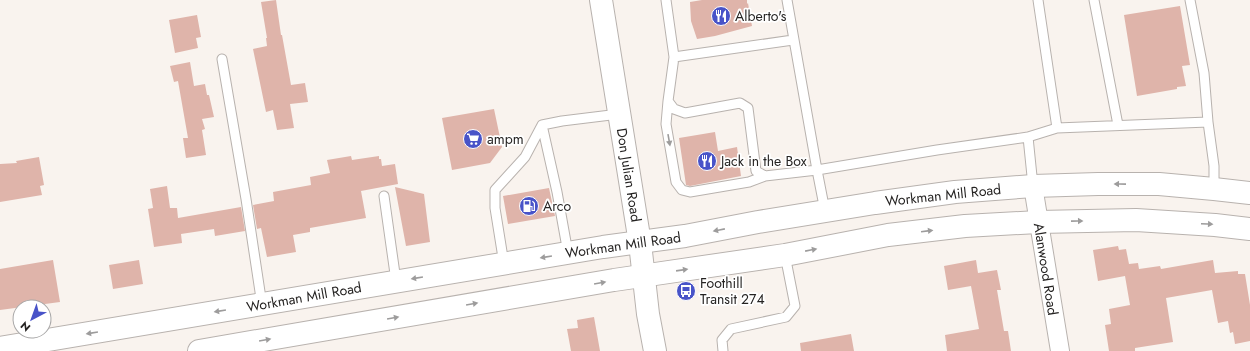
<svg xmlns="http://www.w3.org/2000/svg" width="1250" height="351" font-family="Jost,sans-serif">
  <rect width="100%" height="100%" fill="#f9f3ee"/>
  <path fill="#dfb4aa" d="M276,0L281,35H282L291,85L305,83L308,102L290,104L294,128L277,130L273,110L266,112L253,49L267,46L266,38H267L261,2Z
    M702,0H747V4L748,3L752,26L715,36L697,39L691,21L690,2Z
    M1180,6L1190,65L1182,66L1186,86L1177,87V89L1137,96L1124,15Z
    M197,15L201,37L196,38L198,48L175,53L169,20Z
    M190,62L194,86L205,84L207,95H209L214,117L202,119L205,129L202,130L206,155L186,158L183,138H188L178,81L174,82L170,66Z
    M494,109L502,147L490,163L452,170L442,118Z
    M715,132L718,151L737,147L741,176L690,186L686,185L679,138Z
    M351,156L352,160L379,156V159H381L382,166L395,164L398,184L361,191L366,218L310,228V232L293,235L296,252L267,257L261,228L257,229L253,205L274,201L273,192L311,185L310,177L330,173L327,160Z
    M39,157L44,185L40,186L42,195L0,202V164L17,163L16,161Z
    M167,186L170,208H177L178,218L241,207L245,231L215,236L214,229L181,234L182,243L154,247L148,209L153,208L150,189Z
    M395,187L424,194L430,242L406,246Z
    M549,188L555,216L508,224L503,196Z
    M1118,246L1119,250L1126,249L1129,264L1138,263L1139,269L1160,266L1161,269L1213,260L1215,273L1238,271V274H1245L1250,305V341L1235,344L1233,332L1230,333L1228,321L1218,323L1212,290L1166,298L1173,342L1135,348V351H1109L1105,325L1111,324L1109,309L1130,305L1125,276L1098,281L1093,250Z
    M53,260L60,302L0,310V269Z
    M139,260L143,284L113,289L109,265Z
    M976,260L978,273L997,270L1001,290H997L1004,331H1008L1011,351H947L945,335L979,329L971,286L948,290L944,266Z
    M594,317L600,351H571L567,329L578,328L577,320Z
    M851,334L854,351H801L800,343Z"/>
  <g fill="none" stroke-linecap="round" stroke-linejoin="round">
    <defs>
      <path id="service" d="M666,0L674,57L793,40
        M787,0L817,170L825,211
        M1094,0L1118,125
        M1190,0L1204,73L1208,122L1214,166V189
        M674,57L668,101L674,109L685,113L740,103L748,108L756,171L765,176L817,170L937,150L1028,137
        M222,59L246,199L262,305
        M668,101L666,124L676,182L682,190L690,192L749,182L765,176
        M542,125L557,192L568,253
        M1057,128L1208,122
        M1033,186L1028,137L1057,128L1038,0
        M384,196L396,281
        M504,264L495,208V190L525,157L542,125L562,121L619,114
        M723,351L722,340L731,329L786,317L795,306L785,255"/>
      <path id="minor" d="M1033,186L1060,351"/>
      <path id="tertiary" d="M601,0L640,243L648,314L655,351"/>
      <path id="secondary" d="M0,348L603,247L685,236L758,222L875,203L955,192L1033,186L1098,184H1159L1214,189L1250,193
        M199,351L614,280L785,255L888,235L965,226L1038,222L1136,220L1215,225L1250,229"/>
    </defs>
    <use href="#service" stroke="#b8b2ae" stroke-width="11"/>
    <use href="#minor" stroke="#b8b2ae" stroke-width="20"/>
    <use href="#tertiary" stroke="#b8b2ae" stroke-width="24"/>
    <use href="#secondary" stroke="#b8b2ae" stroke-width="24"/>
    <use href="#service" stroke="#fff" stroke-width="9"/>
    <use href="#minor" stroke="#fff" stroke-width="18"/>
    <use href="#tertiary" stroke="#fff" stroke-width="22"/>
    <use href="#secondary" stroke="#fff" stroke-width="22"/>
  </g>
  <defs><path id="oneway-solid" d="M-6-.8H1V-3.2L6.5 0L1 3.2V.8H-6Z"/></defs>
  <g fill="#9d9c9c">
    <use href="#oneway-solid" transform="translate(669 140) rotate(80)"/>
    <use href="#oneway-solid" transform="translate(1120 184) rotate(-179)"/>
    <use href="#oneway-solid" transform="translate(1077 221) rotate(-1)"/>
    <use href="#oneway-solid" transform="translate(1207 224) rotate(3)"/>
    <use href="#oneway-solid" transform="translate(719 230) rotate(169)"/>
    <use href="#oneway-solid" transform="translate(927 231) rotate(-7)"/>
    <use href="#oneway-solid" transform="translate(811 250) rotate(-11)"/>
    <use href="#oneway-solid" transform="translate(546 257) rotate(171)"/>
    <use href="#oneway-solid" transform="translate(682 270) rotate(-8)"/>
    <use href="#oneway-solid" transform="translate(417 278) rotate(171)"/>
    <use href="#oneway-solid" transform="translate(600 283) rotate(-10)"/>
    <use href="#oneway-solid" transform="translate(472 304) rotate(-10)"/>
    <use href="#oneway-solid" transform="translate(220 311) rotate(171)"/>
    <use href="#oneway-solid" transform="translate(393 318) rotate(-10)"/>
    <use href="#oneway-solid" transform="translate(92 333) rotate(171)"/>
    <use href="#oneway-solid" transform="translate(265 340) rotate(-10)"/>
  </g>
  <defs>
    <symbol id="restaurant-disc" viewBox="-11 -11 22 22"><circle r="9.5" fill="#4853c8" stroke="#fff"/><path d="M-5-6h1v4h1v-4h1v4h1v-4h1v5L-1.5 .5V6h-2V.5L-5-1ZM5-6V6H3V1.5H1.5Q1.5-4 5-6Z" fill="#fff"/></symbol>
    <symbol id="supermarket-disc" viewBox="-11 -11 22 22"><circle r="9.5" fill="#4853c8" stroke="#fff"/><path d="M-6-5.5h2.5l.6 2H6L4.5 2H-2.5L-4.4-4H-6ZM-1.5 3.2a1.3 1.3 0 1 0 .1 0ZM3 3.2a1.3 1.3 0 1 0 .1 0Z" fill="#fff"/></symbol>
    <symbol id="fuel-disc" viewBox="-11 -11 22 22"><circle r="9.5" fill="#4853c8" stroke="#fff"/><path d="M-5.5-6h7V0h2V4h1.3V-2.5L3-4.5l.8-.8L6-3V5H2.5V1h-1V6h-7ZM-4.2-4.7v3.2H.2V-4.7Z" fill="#fff"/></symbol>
    <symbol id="bus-disc" viewBox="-11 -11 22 22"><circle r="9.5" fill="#4853c8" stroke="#fff"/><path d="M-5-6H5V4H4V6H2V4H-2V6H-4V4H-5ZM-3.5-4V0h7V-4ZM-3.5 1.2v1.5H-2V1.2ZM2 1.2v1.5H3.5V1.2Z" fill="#fff"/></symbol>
  </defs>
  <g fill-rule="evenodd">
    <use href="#restaurant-disc" x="710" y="5" width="22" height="22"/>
    <use href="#supermarket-disc" x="462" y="128" width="22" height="22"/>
    <use href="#restaurant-disc" x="696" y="150" width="22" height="22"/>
    <use href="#fuel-disc" x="518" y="195" width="22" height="22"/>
    <use href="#bus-disc" x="675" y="280" width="22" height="22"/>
  </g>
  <g text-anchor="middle" stroke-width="3.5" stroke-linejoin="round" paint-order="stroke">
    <g font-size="14" fill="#252322" stroke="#fff" text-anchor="start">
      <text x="735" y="21">Alberto's</text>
      <text x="487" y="144">ampm</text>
      <text x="721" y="166">Jack in the Box</text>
      <text x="543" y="211">Arco</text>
      <text x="700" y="288">Foothill<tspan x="700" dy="16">Transit 274</tspan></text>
    </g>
    <g font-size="14" fill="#252322" stroke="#fff">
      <text transform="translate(629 175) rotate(81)" y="5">Don Julian Road</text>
      <text transform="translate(943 195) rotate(-6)" y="5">Workman Mill Road</text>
      <text transform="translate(623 245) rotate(-8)" y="5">Workman Mill Road</text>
      <text transform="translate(1046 269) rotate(81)" y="5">Alanwood Road</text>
      <text transform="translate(304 297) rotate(-10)" y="5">Workman Mill Road</text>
    </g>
  </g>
  <g transform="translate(32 319) rotate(221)"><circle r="19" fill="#ffffff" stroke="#a8a7a7"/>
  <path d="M0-3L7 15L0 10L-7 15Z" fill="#4853c8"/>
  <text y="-6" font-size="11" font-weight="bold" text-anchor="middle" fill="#252322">N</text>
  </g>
</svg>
